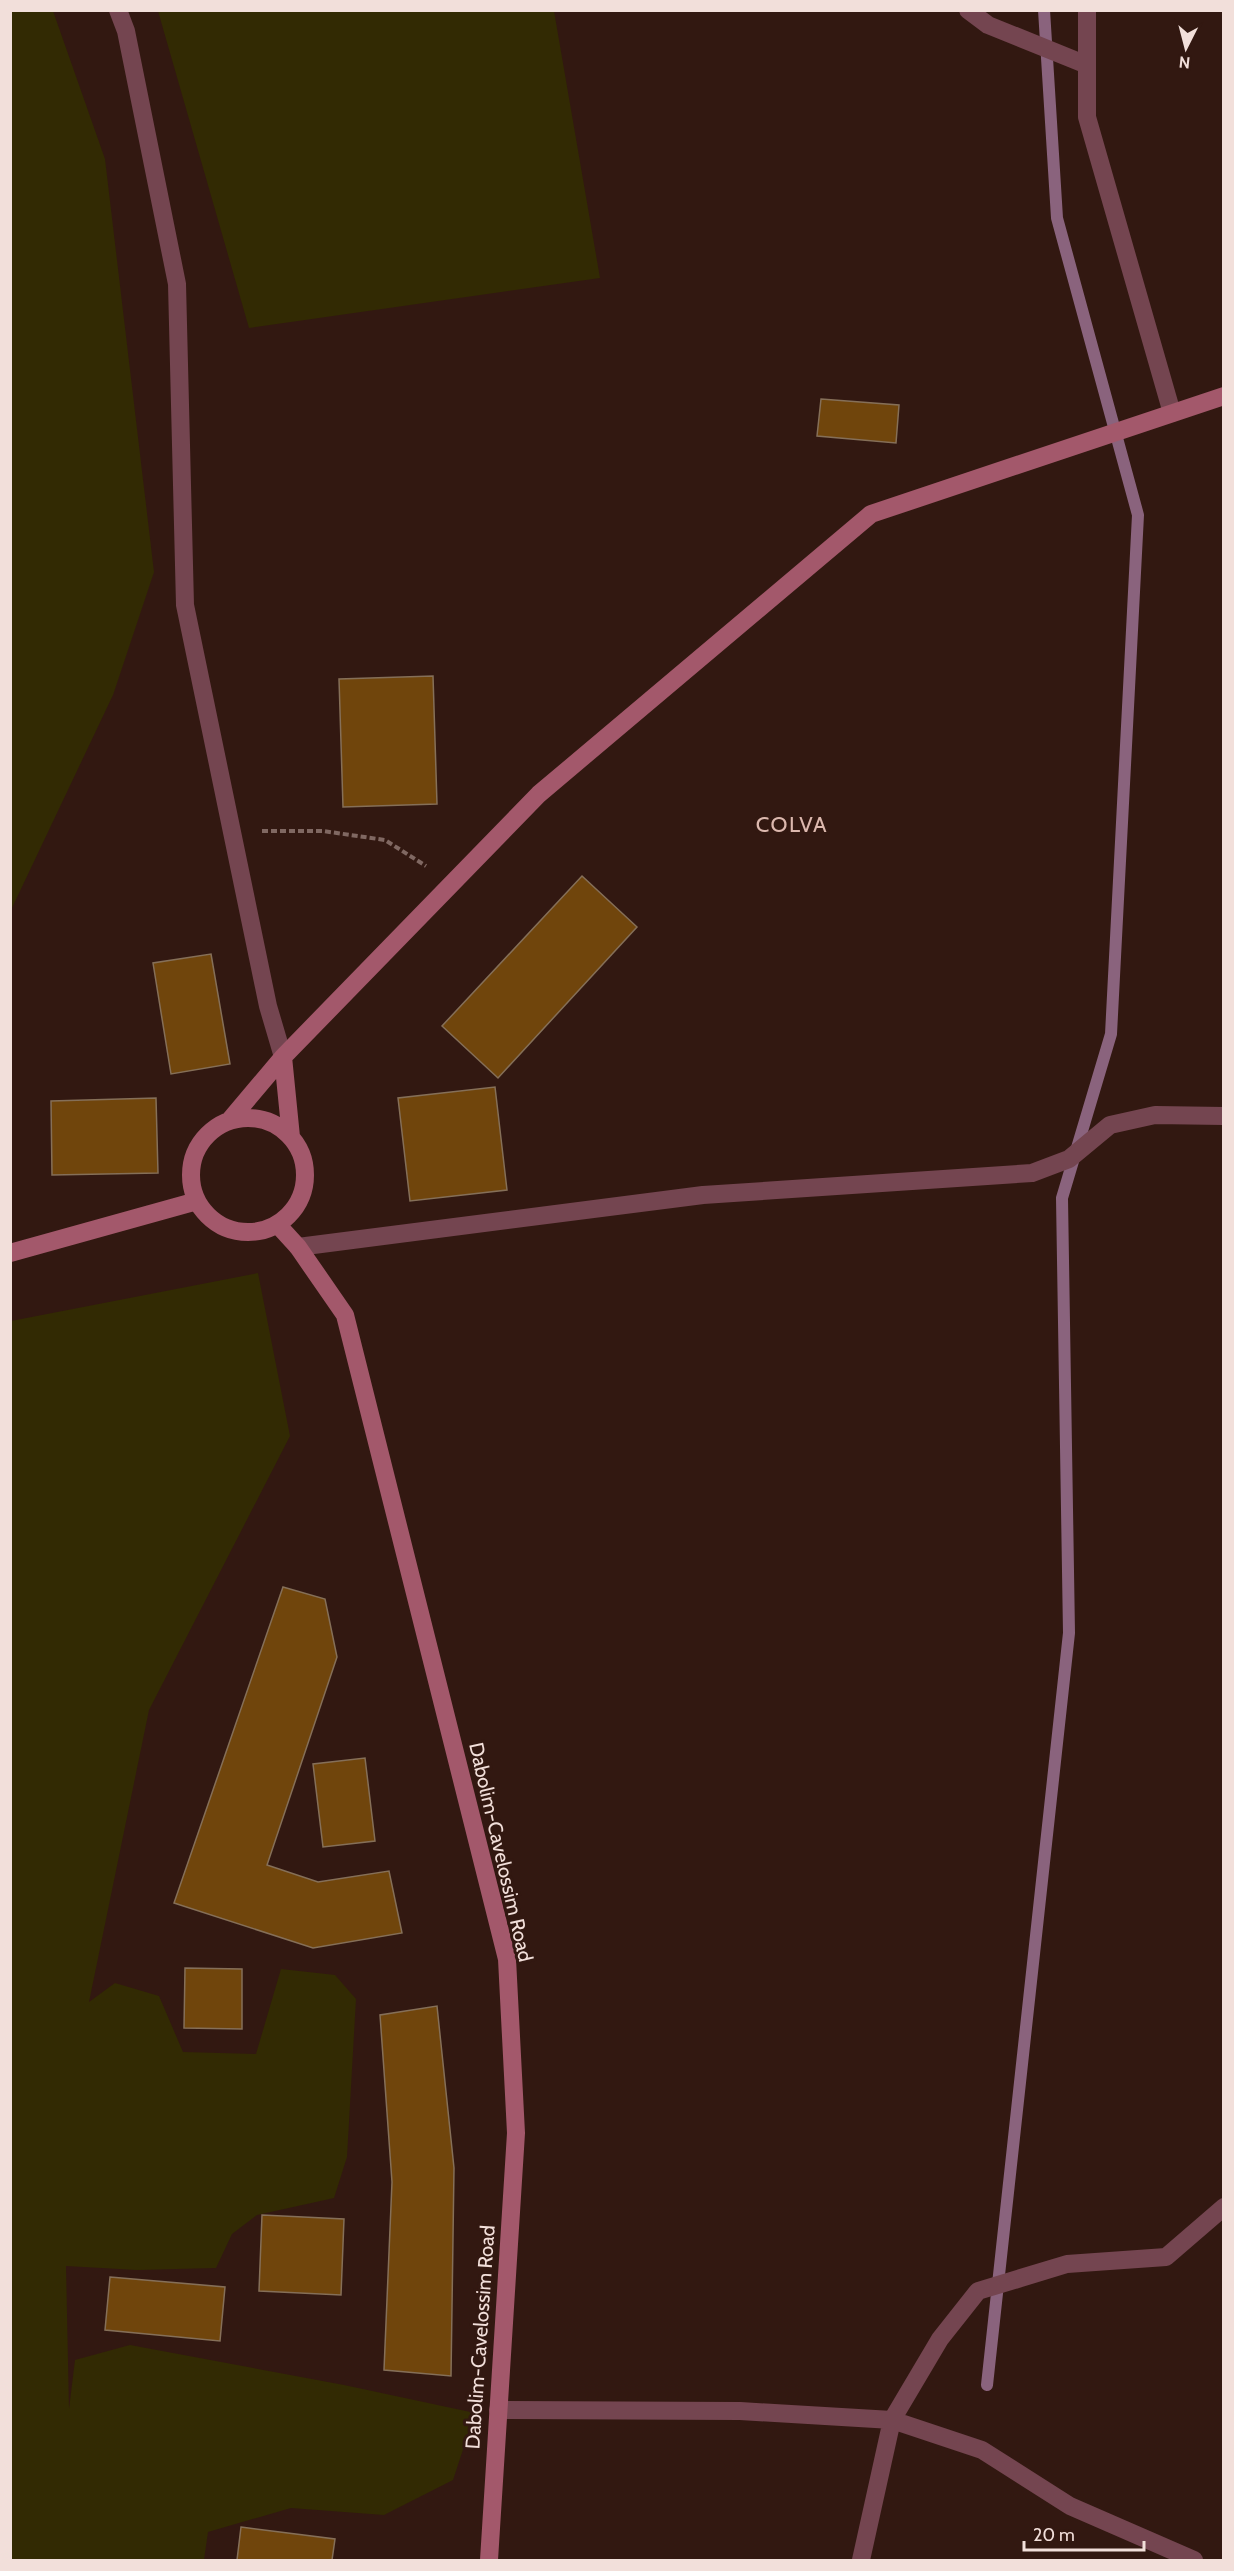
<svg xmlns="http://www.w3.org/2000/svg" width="1234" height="2571" font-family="Cabin,sans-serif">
  <rect width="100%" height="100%" fill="#321811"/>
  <path fill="#322a03" d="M53,11L105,159L154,572L113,695L11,910L10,11Z
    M158,11H554L600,278L249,328Z
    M258,1273L290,1436L149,1710L89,2002L115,1983L159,1996L183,2052L256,2054L281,1969L335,1975L356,1999L347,2157L334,2198L257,2215L232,2234L216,2268L137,2270L66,2266L69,2409L75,2360L130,2345L344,2385L475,2413L453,2480L384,2515L291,2508L208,2532L204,2560H11V1321Z"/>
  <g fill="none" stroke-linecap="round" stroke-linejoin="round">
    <path stroke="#8a637d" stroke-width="12" d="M987,2385L1069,1633L1062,1198L1111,1034L1138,515L1057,218L1044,10"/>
  </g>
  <path fill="#70450c" stroke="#856f58" stroke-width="1.5" d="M821,399L899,405L896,443L817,436Z
    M433,676L437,804L343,807L339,679Z
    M582,876L637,927L498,1078L442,1026Z
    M211,954L230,1064L171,1074L153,963Z
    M495,1087L507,1190L410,1201L398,1098Z
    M156,1098L158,1173L52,1175L51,1101Z
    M283,1587L325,1599L337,1657L267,1865L318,1882L389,1871L402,1933L313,1948L174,1903Z
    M365,1758L375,1841L323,1847L313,1764Z
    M185,1968L242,1969V2029L184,2028Z
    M437,2006L454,2168L451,2376L384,2370L392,2182L380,2015Z
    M262,2215L344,2219L341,2295L259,2291Z
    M110,2277L225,2287L220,2341L105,2330Z
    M241,2527L335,2539L332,2560H237Z"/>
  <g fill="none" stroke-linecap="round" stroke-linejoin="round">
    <path stroke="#806862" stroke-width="4" stroke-dasharray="6 3" stroke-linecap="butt" d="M262,831H323L385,840L426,866"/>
    <path stroke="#744550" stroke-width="18" d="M968,10L988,25L1087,65"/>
    <path stroke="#744550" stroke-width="18" d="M1087,10V117L1172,413
      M298,1247L703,1195L1032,1173L1069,1159L1110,1125L1155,1115L1224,1116
      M498,2410L740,2411L892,2420L861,2560
      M1194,2560L1070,2506L982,2450L892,2420L940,2339L978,2291L1067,2264L1166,2257L1224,2207"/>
    <path stroke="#744550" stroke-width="18" d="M118,10L126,31L177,284L185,605L268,1006L283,1057"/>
    <path stroke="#a3586b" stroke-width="18" d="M283,1057L291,1137
      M191 1175a57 57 0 1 1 114 0a57 57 0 1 1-114 0Z
      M229,1121L283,1057L539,794L871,514L1224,396
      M277,1224L298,1247L345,1315L507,1959L516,2133L489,2560
      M10,1253L197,1201"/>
  </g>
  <g text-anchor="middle" stroke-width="6" stroke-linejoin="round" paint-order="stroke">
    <g font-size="20" fill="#f2dfda" stroke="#321811">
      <text transform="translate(501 1852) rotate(77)" y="7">Dabolim-Cavelossim Road</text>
      <text transform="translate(480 2337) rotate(-86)" y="7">Dabolim-Cavelossim Road</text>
    </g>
    <g font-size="22" letter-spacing="1.5" fill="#dcb8ae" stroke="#321811">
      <text x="792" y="832">COLVA</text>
    </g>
  </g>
  <rect width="1234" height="2571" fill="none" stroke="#f2dfda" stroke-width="24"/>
  <g transform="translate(1186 48) rotate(186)" stroke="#321811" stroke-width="4.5" paint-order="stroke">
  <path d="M0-4.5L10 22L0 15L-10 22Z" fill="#f2dfda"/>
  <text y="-9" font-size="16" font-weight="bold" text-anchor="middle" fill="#f2dfda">N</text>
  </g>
  <path d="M1024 2541v9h120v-9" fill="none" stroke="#f2dfda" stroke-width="3"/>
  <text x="1033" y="2541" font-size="18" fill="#f2dfda" stroke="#321811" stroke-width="4.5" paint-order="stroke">20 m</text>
</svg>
